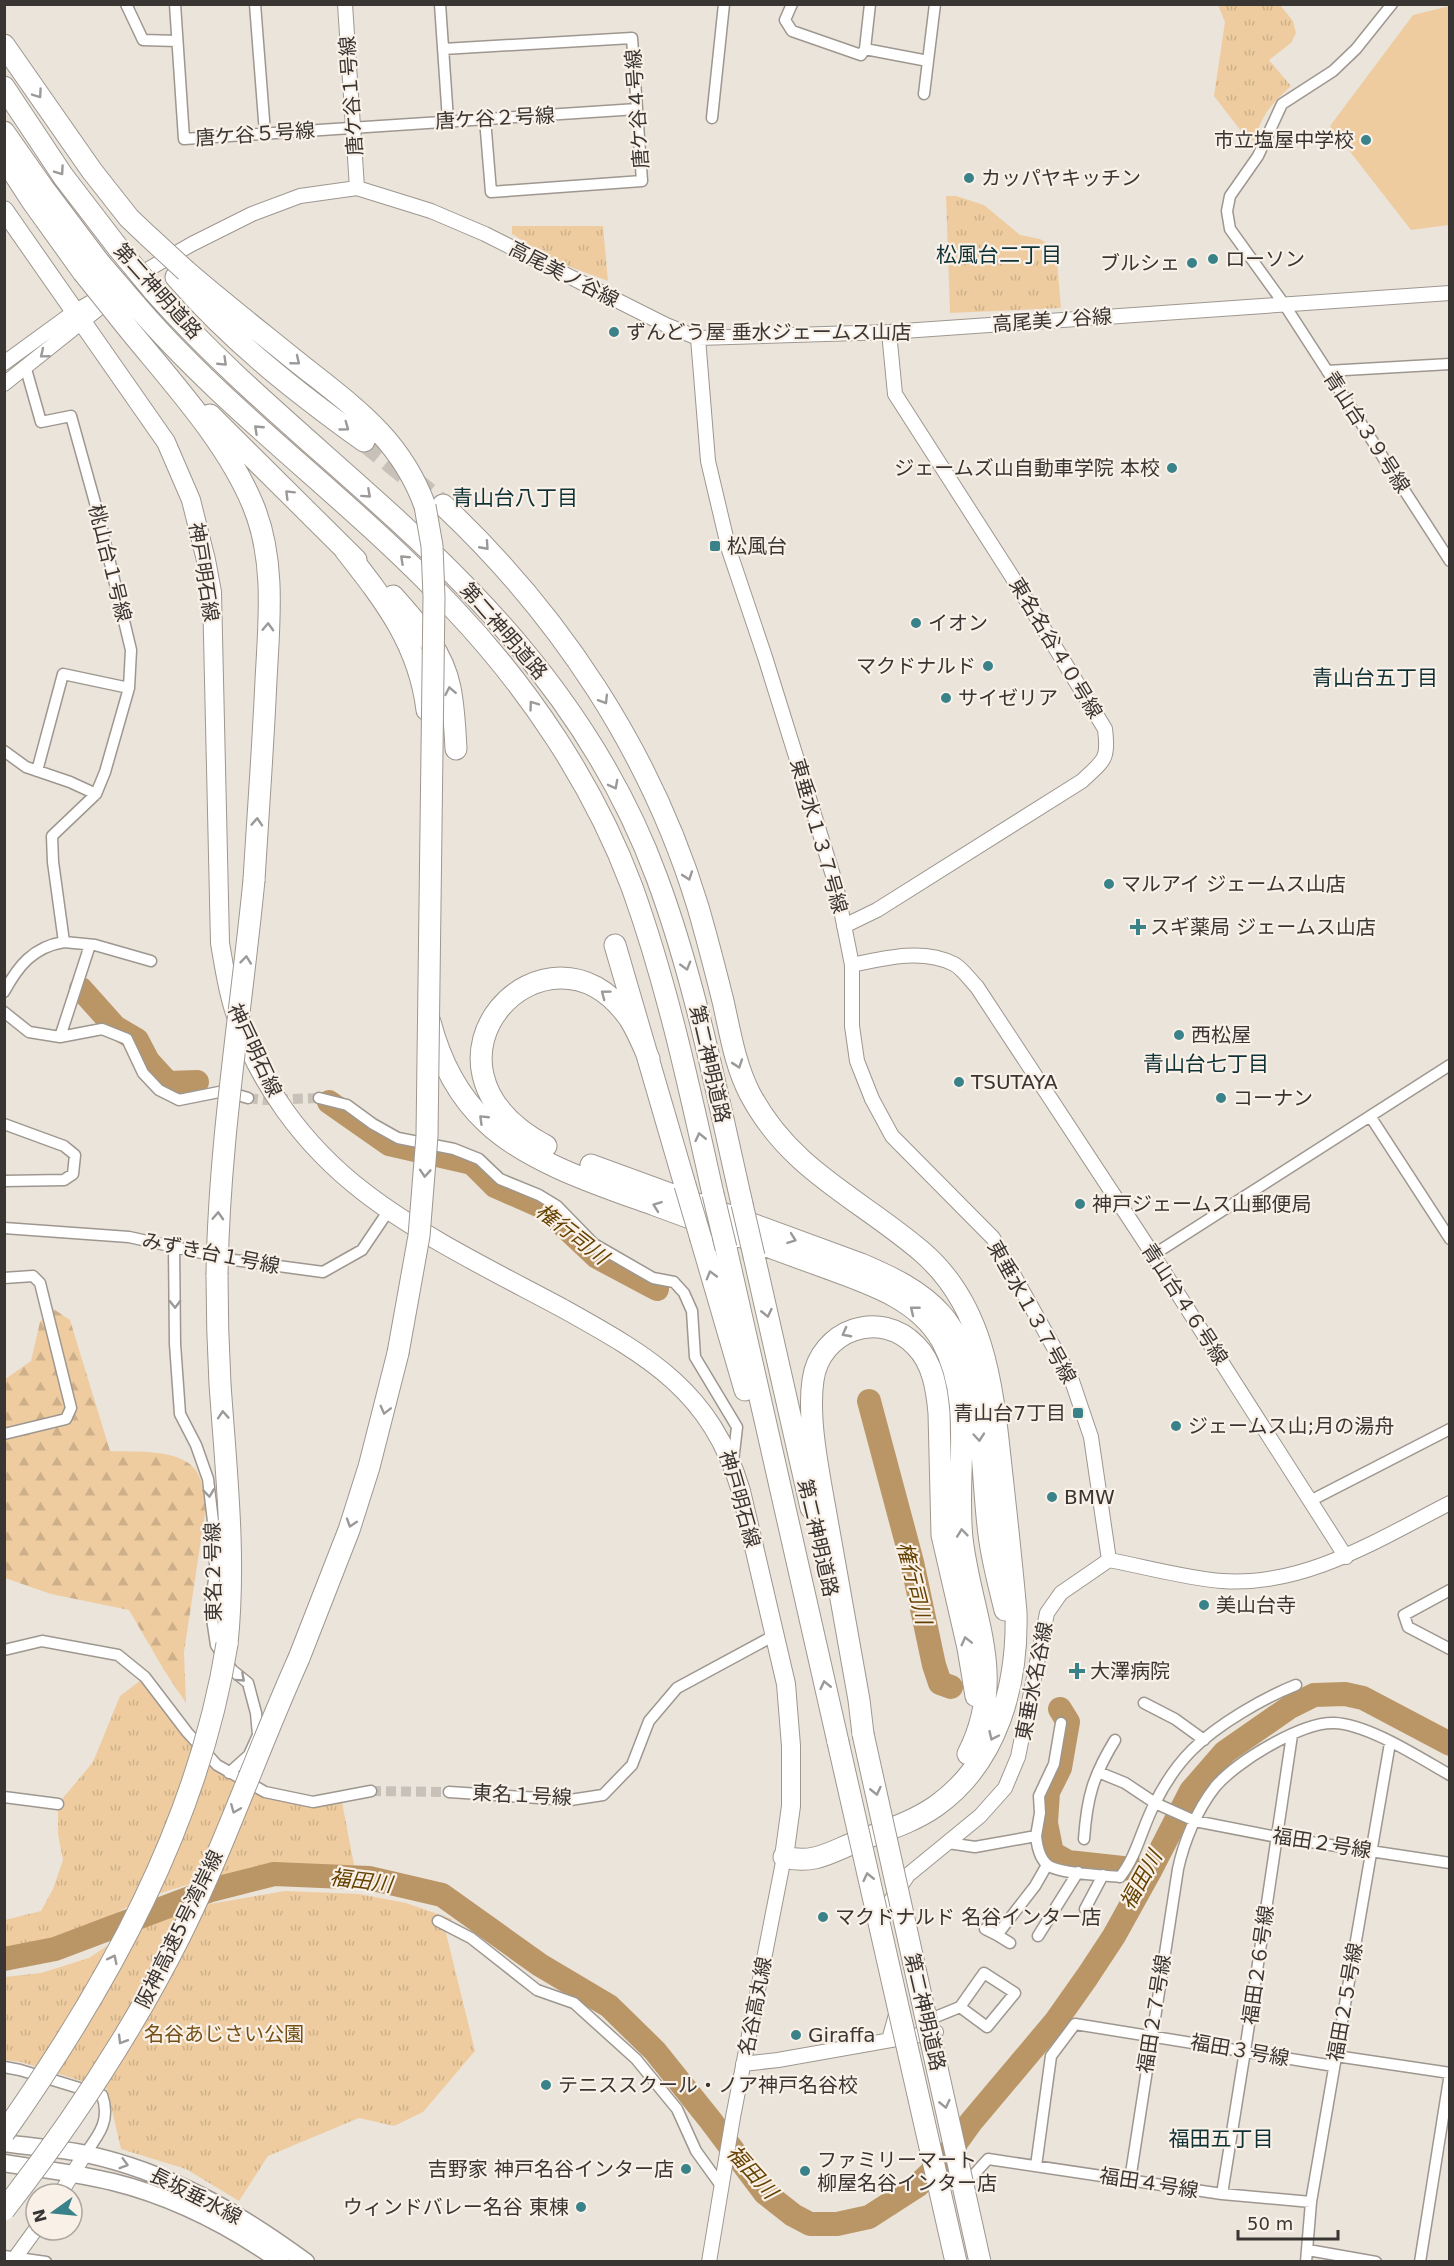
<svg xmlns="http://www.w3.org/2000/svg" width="1454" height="2266" font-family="'DejaVu Sans','Noto Sans JP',sans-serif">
  <defs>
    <pattern id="grass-tufts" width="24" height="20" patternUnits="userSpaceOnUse" patternTransform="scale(1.5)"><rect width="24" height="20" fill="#eecca0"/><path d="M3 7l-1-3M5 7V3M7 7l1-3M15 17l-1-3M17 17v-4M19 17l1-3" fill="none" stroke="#cdb08a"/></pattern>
    <pattern id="forest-firs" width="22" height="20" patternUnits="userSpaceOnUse" patternTransform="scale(1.5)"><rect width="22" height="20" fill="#eecca0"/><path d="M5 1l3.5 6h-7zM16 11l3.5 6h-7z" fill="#cdb08a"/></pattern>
  </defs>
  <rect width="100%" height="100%" fill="#ebe4db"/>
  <path fill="url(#grass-tufts)" d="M1218,5H1280L1293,21L1296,33L1291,43L1269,60L1291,86C1271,105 1262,114 1255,140H1248L1214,96L1225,22Z
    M946,196H956L984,205L1020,235L1040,239L1056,250L1061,308L950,313Z
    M512,226H603L608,281L557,262L512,234Z
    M145,1677L217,1765L265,1793L313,1802L341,1797L354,1865C323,1866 290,1865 259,1869C228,1872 182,1886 152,1896C133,1902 117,1913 100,1923C71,1939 37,1951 5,1952V1920L41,1911L53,1889L63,1860L58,1834V1804L93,1762L120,1696Z
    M285,1891L359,1894L406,1903L452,1919L446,1933L475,2051L423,2112L394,2126L359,2118L268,2156L239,2201L186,2169L121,2149L107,2089L21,2062L5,2060V1977L41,1973L89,1958L123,1935L166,1916L210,1904Z"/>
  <path fill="url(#forest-firs)" d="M52,1308L70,1320L110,1451C134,1452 176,1449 193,1467C202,1475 204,1496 206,1507L184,1652L186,1703L164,1670L129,1610L51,1594L5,1578L4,1380L31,1361L40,1322Z"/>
  <path fill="#eecca0" d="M1449,6V225L1411,230L1330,126L1413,15Z"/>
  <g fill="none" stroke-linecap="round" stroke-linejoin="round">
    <path stroke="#ba9666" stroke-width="24" d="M81,989L115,1027L137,1040L148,1061L168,1083L197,1082
      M329,1102L389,1144L472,1163L495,1186L545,1208L597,1257L657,1289
      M869,1401L912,1562L934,1665L940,1683L951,1687
      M1060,1709L1068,1722L1060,1768L1048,1792L1046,1823L1052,1853L1068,1862L1150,1871
      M4,1959L55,1949L211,1890L274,1874L369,1878L442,1895L540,1965L609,2006L655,2051L711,2121L765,2193L793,2215L810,2224H837L869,2217L917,2186L943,2161L971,2122L1056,2021L1087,1977L1114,1936L1150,1871L1191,1791L1225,1752L1290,1707L1314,1695L1345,1694L1363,1698L1450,1744"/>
    <path stroke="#c7c1b9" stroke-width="10" stroke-dasharray="10 5" stroke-linecap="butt" d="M248,1098L265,1100L319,1098
      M371,1791L449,1792"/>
    <path stroke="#c7c1b9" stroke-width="21" stroke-dasharray="21 10" stroke-linecap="butt" d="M364,441L443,505"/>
    <defs>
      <path id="minor" d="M126,4L143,40L177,41
        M175,4L184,139L637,109
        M255,4L265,133
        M440,4L448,120
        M792,4L785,20L792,31L861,55L865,49L928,61L935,4
        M1392,4L1356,49L1333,71L1282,104L1258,156L1230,196L1227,211L1230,229L1284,304L1450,561
        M443,49L632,38L642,181L491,192L485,119
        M865,49L870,4
        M924,94L928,61
        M712,118L724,4
        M1327,371L1450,364
        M4,751L26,767L70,782L96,794
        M37,771L63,674L129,688
        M64,942L95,945L151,961
        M4,992C18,966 33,947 64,942L53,862L52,836L96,794L105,772L129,688L131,650L99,517L71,416L41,422L26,369
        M4,1012L29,1032L60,1037L102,1029L127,1039L143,1073L159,1090L179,1100L224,1091L248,1098
        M60,1037L90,945
        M319,1098L347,1105L373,1124L398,1138L454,1149L479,1159L500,1179L539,1195L557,1206L594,1244L653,1278L674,1282L684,1293L692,1311L695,1357L737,1427L733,1462
        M1370,1116L1450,1239
        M4,1124L64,1146L75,1155L73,1174L64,1180L4,1181
        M4,1228L129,1237L234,1260L323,1272L362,1250L389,1210
        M174,1245L175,1344L180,1414L196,1445L208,1479L215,1538V1574L210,1605L216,1645L232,1670L248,1683L256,1713L258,1735L249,1755L229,1773
        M1153,1255L1450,1065
        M4,1278L33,1276L40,1283L71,1408L66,1419L4,1434
        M1310,1501L1450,1429
        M1450,1590L1404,1615L1408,1627L1450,1649
        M4,1650L42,1641L118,1655L145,1677L187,1732L217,1765L265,1792L313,1802L371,1791
        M1144,1703L1175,1719L1204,1740
        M1098,1772L1125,1783L1155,1803L1195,1821L1277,1837L1450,1863
        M449,1792L570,1800L603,1795L632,1765L649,1721L677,1688L775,1635
        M4,1797L58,1804
        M1036,1836L1040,1813L1039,1796L1054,1764L1061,1723
        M1084,1839C1087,1797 1093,1776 1115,1740
        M948,1843L975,1847L1036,1836C1037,1846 1040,1860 1049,1866C1062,1874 1103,1875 1120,1877C1137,1856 1142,1827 1155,1803C1164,1785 1177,1765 1192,1750C1217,1725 1263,1698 1296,1685
        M1085,1909L1103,1875
        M438,1921L471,1938L537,1990L574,2003L636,2059L677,2109L696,2151L722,2187
        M985,1929L997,1935L1035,1886L1047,1865
        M997,1935L1010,1943
        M1038,1936L1078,1872
        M933,2018L960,2007L987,2027L1015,1993L984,1973L960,2007
        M1336,2056L1450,2073
        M4,2067L20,2070L102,2095C111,2120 99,2135 85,2154
        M1036,2166L1051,2056L1075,2024L1334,2066
        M969,2180L988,2159L1222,2194L1311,2202
        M1130,2180L1178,1869C1184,1841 1197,1810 1215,1787C1236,1762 1301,1722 1334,1723C1368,1724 1420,1758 1450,1775
        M1222,2194L1245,2051L1292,1735
        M1308,2250L1376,2262
        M4,2256L46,2262
        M1306,2262L1311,2202L1390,1743
        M1420,2262L1450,2073"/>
      <path id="tertiary" d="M345,4L357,188
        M698,338L708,461L729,550L765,657L836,885L852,965V1026L857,1061L872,1099L892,1136L993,1238L1071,1378L1091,1437L1109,1560
        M4,363L74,312L192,244L252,214L300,196L357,188L431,211L485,234L666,325L698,338L889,332L1450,293
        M4,384L113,297
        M844,926L877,910L1082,781C1104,760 1109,760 1105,729L1011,575L895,394L889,332
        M852,965C884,958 923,948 954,964C962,968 970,980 977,987L1148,1247L1346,1557
        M882,1925L880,1917L908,1875L980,1816L1005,1788L1018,1757L1047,1613L1061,1593L1109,1560C1146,1567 1185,1578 1222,1581C1305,1587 1379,1539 1450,1503
        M889,2040L897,2011
        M743,2064L778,2060L936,2032
        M60,2194L85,2154
        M12,2262L36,2229
        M709,2262L733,2117L784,1857"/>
      <path id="secondary" d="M4,2143C31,2147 59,2148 86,2154C169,2172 238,2212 306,2262
        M4,2163C41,2169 77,2173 113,2182C174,2197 230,2226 281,2262"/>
      <path id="primary" d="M4,210L166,442L191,500L206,560L212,592L220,943C224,966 227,988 234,1010C257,1082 304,1146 364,1192C422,1237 499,1274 564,1309C650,1357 711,1391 741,1491L786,1684L791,1746V1806L784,1857"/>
      <path id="motorway" d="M4,45L92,171L129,218L148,236
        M4,87L63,176L119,249
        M4,132L44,189L99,262
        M4,158L32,201L83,272
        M186,271C222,302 259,331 296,361C351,405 400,437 425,506
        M176,277C231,341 296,392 364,441
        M153,290C249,399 367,484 467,588C548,671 617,769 657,878C696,983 717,1095 742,1204
        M135,304C230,415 352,500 452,607C528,687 593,783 632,887C668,987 690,1091 713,1194
        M119,317C164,374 225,437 253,505C276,560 269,623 266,680C263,747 258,814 254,880
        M210,415L356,560
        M443,505C560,615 651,752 698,907C707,938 715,969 723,1001C730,1032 735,1065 750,1094C790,1170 859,1198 921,1251C988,1308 993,1394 1002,1476C1007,1521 1012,1567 1016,1612C1018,1684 998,1762 936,1806C913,1822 887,1830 861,1840C832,1851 815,1865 784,1857
        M345,550C385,601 419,644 427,710
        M393,596C417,623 443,651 450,688C454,708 455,729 456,749
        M615,945L685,1185
        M430,1022C440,1060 457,1095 486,1122C527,1162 602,1186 655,1205C712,1226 768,1247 824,1267C867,1283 918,1298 942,1341C975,1402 955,1472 962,1538C971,1617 1008,1675 968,1754
        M546,1146C393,1064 548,903 629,1018C637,1030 643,1045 649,1059
        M591,1165L861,1264C891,1277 920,1290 942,1315C986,1367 980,1468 989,1534C992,1560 999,1585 1005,1610
        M701,1239L745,1390
        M726,1248L838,1742
        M754,1256L811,1508
        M217,1275C217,1311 218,1348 220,1384C226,1471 236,1557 227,1644
        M299,1658L349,1530L369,1467L398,1353
        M863,1734L859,1700C848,1640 838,1580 827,1520C820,1479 807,1421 813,1380C820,1330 880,1308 916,1346C933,1363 937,1390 939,1413L942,1535L968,1648L976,1696"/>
    </defs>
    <use href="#minor" stroke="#9e978f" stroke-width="13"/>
    <use href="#tertiary" stroke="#9e978f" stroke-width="16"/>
    <use href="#secondary" stroke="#9e978f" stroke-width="19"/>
    <use href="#primary" stroke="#9e978f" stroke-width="20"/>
    <use href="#motorway" stroke="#9e978f" stroke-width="23"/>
    <use href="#minor" stroke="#fff" stroke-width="10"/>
    <use href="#tertiary" stroke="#fff" stroke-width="14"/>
    <use href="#secondary" stroke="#fff" stroke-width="16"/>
    <use href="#primary" stroke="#fff" stroke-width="18"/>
    <use href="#motorway" stroke="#fff" stroke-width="21"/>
    <defs>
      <path id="motorway-bridge" d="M148,236L186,271
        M119,249L153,290
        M99,262L135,304
        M83,272L119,317
        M685,1185L701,1239
        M713,1194L726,1248
        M742,1204L754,1256
        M217,1275C219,1141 241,1013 254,880
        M398,1353L419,1236L427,1136L434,597L432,546L425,506
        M863,1734L980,2262
        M838,1742L956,2262
        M4,2133C107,1987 199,1822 227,1644
        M4,2210C71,2124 132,2032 181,1934C225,1845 258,1749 299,1658"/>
    </defs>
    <use href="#motorway-bridge" stroke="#9e978f" stroke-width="23" stroke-linecap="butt"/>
    <use href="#motorway-bridge" stroke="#fff" stroke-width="21"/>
  </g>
  <defs><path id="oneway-chevron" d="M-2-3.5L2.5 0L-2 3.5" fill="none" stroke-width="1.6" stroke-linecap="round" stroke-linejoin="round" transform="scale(1.5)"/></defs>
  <g stroke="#9c9a98">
    <use href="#oneway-chevron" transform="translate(38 94) rotate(55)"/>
    <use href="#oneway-chevron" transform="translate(60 171) rotate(55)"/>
    <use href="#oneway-chevron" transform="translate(44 354) rotate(141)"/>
    <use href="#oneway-chevron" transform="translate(296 361) rotate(39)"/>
    <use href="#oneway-chevron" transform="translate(223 362) rotate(44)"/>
    <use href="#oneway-chevron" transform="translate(345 427) rotate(36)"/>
    <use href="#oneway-chevron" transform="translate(258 429) rotate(-137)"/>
    <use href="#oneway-chevron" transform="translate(289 494) rotate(-135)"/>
    <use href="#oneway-chevron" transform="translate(367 494) rotate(42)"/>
    <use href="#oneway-chevron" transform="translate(485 546) rotate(48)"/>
    <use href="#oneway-chevron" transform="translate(404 559) rotate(-137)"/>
    <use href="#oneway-chevron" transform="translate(268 627) rotate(-88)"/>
    <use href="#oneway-chevron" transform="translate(450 691) rotate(-101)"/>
    <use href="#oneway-chevron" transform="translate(604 700) rotate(58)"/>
    <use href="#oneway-chevron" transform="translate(533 705) rotate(-126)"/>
    <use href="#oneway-chevron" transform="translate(614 785) rotate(62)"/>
    <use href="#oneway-chevron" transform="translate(257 822) rotate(-86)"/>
    <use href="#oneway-chevron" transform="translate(688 876) rotate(71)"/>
    <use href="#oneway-chevron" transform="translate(246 960) rotate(-84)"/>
    <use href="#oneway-chevron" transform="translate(686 966) rotate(74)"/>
    <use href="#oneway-chevron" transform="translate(605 994) rotate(-143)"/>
    <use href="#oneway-chevron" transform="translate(738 1064) rotate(71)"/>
    <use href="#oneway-chevron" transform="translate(483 1119) rotate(-136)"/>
    <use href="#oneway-chevron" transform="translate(700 1137) rotate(-103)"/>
    <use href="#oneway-chevron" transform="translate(425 1173) rotate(94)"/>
    <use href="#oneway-chevron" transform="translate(657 1206) rotate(-160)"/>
    <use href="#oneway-chevron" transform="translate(218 1216) rotate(-87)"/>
    <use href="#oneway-chevron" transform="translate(792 1239) rotate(20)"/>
    <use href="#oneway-chevron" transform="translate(711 1275) rotate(-106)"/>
    <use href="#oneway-chevron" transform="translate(175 1304) rotate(89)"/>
    <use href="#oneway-chevron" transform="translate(914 1310) rotate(-141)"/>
    <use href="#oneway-chevron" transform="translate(767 1313) rotate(77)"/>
    <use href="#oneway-chevron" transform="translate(846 1333) rotate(152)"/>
    <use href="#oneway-chevron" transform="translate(385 1410) rotate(104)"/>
    <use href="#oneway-chevron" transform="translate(223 1415) rotate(-94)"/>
    <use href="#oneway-chevron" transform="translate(979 1437) rotate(85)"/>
    <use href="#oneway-chevron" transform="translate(209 1493) rotate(83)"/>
    <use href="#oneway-chevron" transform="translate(351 1523) rotate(108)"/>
    <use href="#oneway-chevron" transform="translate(962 1533) rotate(-96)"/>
    <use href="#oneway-chevron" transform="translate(966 1641) rotate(-104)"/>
    <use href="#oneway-chevron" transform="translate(241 1678) rotate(42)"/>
    <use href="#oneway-chevron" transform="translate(825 1685) rotate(-103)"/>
    <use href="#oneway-chevron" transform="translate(993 1736) rotate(115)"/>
    <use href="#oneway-chevron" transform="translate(876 1791) rotate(77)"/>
    <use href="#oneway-chevron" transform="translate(235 1809) rotate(112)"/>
    <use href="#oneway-chevron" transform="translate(868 1877) rotate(-103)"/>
    <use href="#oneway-chevron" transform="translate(113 1959) rotate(-63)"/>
    <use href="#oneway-chevron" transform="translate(122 2040) rotate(121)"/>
    <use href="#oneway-chevron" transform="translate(945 2104) rotate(77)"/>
    <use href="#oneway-chevron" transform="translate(124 2164) rotate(16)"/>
  </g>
  <g fill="#3a8289" stroke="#f9f1e8" stroke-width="2">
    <circle cx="1366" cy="140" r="6"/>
    <circle cx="969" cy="178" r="6"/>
    <circle cx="1213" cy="259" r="6"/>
    <circle cx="1192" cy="263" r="6"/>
    <circle cx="614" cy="332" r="6"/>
    <circle cx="1172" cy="468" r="6"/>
    <rect x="709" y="540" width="12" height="12" rx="3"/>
    <circle cx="916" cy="623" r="6"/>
    <circle cx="988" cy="666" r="6"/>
    <circle cx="946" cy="698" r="6"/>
    <circle cx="1109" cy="884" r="6"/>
    <path d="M1135 918h6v6h6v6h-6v6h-6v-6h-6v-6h6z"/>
    <circle cx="1179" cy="1035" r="6"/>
    <circle cx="959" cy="1082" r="6"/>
    <circle cx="1221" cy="1098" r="6"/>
    <circle cx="1080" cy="1204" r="6"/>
    <rect x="1072" y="1407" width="12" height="12" rx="3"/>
    <circle cx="1176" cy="1426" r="6"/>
    <circle cx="1052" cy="1497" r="6"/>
    <circle cx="1204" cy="1605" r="6"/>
    <path d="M1074 1662h6v6h6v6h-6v6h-6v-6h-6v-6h6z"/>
    <circle cx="823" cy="1917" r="6"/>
    <circle cx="796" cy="2035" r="6"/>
    <circle cx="546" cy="2085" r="6"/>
    <circle cx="686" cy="2169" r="6"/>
    <circle cx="805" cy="2171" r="6"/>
    <circle cx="581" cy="2207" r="6"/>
  </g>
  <g text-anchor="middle" stroke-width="4.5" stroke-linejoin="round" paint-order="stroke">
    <g font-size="20" fill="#383532" stroke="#f9f1e8">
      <text transform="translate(351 96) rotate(-94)" y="7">唐ケ谷１号線</text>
      <text transform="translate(637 109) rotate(-94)" y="7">唐ケ谷４号線</text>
      <text transform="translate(495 118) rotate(-3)" y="7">唐ケ谷２号線</text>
      <text transform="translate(255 134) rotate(-4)" y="7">唐ケ谷５号線</text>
      <text transform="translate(564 274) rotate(27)" y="7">高尾美ノ谷線</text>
      <text transform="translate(158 291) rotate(48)" y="7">第二神明道路</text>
      <text transform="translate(1052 320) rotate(-4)" y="7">高尾美ノ谷線</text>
      <text transform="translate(1367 432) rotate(57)" y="7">青山台３９号線</text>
      <text transform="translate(110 563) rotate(76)" y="7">桃山台１号線</text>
      <text transform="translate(204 572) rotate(81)" y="7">神戸明石線</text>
      <text transform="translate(504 631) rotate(49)" y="7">第二神明道路</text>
      <text transform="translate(1056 648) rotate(59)" y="7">東名名谷４０号線</text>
      <text transform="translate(819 836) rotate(74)" y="7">東垂水１３７号線</text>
      <text transform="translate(255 1050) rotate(65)" y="7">神戸明石線</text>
      <text transform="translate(710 1064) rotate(77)" y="7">第二神明道路</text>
      <text transform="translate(211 1253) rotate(11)" y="7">みずき台１号線</text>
      <text transform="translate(1185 1304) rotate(57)" y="7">青山台４６号線</text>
      <text transform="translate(1032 1312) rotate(61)" y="7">東垂水１３７号線</text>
      <text transform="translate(740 1499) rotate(74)" y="7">神戸明石線</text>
      <text transform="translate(818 1538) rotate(77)" y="7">第二神明道路</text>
      <text transform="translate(213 1572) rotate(-91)" y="7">東名２号線</text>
      <text transform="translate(1034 1681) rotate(-79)" y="7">東垂水名谷線</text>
      <text transform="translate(522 1795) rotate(3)" y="7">東名１号線</text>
      <text transform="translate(1322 1843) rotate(9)" y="7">福田２号線</text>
      <text transform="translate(179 1929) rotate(-64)" y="7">阪神高速5号湾岸線</text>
      <text transform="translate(1258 1965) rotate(-82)" y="7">福田２６号線</text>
      <text transform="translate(1345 2002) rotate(-80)" y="7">福田２５号線</text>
      <text transform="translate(755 2006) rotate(-79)" y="7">名谷高丸線</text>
      <text transform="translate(925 2012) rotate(77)" y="7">第二神明道路</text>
      <text transform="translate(1154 2014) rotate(-81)" y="7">福田２７号線</text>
      <text transform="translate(1240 2050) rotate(10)" y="7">福田３号線</text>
      <text transform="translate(1149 2183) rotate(9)" y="7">福田４号線</text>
      <text transform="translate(196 2196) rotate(27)" y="7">長坂垂水線</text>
    </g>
    <g font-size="20" fill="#383532" stroke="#f9f1e8" text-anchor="start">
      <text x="1354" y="147" text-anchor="end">市立塩屋中学校</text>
      <text x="981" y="185">カッパヤキッチン</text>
      <text x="1225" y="266">ローソン</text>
      <text x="1180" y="270" text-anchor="end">ブルシェ</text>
      <text x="626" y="339">ずんどう屋 垂水ジェームス山店</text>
      <text x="1160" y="475" text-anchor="end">ジェームズ山自動車学院 本校</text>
      <text x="727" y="553">松風台</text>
      <text x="928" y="630">イオン</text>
      <text x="976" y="673" text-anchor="end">マクドナルド</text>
      <text x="958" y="705">サイゼリア</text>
      <text x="1121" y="891">マルアイ ジェームス山店</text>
      <text x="1150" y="934">スギ薬局 ジェームス山店</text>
      <text x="1191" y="1042">西松屋</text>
      <text x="971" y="1089">TSUTAYA</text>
      <text x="1233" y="1105">コーナン</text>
      <text x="1092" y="1211">神戸ジェームス山郵便局</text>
      <text x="1066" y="1420" text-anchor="end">青山台7丁目</text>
      <text x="1188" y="1433">ジェームス山;月の湯舟</text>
      <text x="1064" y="1504">BMW</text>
      <text x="1216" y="1612">美山台寺</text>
      <text x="1090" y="1678">大澤病院</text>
      <text x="835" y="1924">マクドナルド 名谷インター店</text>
      <text x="808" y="2042">Giraffa</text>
      <text x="558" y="2092">テニススクール・ノア神戸名谷校</text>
      <text x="817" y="2167">ファミリーマート<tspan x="817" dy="23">柳屋名谷インター店</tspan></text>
      <text x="674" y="2176" text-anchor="end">吉野家 神戸名谷インター店</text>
      <text x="569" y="2214" text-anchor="end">ウィンドバレー名谷 東棟</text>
    </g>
    <g font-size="20" fill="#744f16" stroke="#f9f1e8">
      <text x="224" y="2041">名谷あじさい公園</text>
    </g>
    <g font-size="21" fill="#0e3135" stroke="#f9f1e8">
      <text x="999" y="262">松風台二丁目</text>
      <text x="515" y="505">青山台八丁目</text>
      <text x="1375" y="685">青山台五丁目</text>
      <text x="1206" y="1071">青山台七丁目</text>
      <text x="1221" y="2146">福田五丁目</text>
    </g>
    <g font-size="21" font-style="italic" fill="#664201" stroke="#f9f1e8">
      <text transform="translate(572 1234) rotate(38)" y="7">権行司川</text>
      <text transform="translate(914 1583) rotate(76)" y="7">権行司川</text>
      <text transform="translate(1141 1880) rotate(-61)" y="7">福田川</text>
      <text transform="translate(361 1881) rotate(7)" y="7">福田川</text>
      <text transform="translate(752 2172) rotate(48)" y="7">福田川</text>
    </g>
  </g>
  <rect width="1454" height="2266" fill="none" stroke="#383532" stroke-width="12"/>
  <g transform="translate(54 2212) rotate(255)"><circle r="28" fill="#f9f1e8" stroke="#aca69f" stroke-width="1.5"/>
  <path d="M0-4.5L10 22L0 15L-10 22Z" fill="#3a8289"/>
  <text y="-9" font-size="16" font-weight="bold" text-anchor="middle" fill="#383532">N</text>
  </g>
  <path d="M1238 2230v9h100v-9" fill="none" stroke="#383532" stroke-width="3"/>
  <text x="1247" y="2230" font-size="18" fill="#383532" stroke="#f9f1e8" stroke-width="4.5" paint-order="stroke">50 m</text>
</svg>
